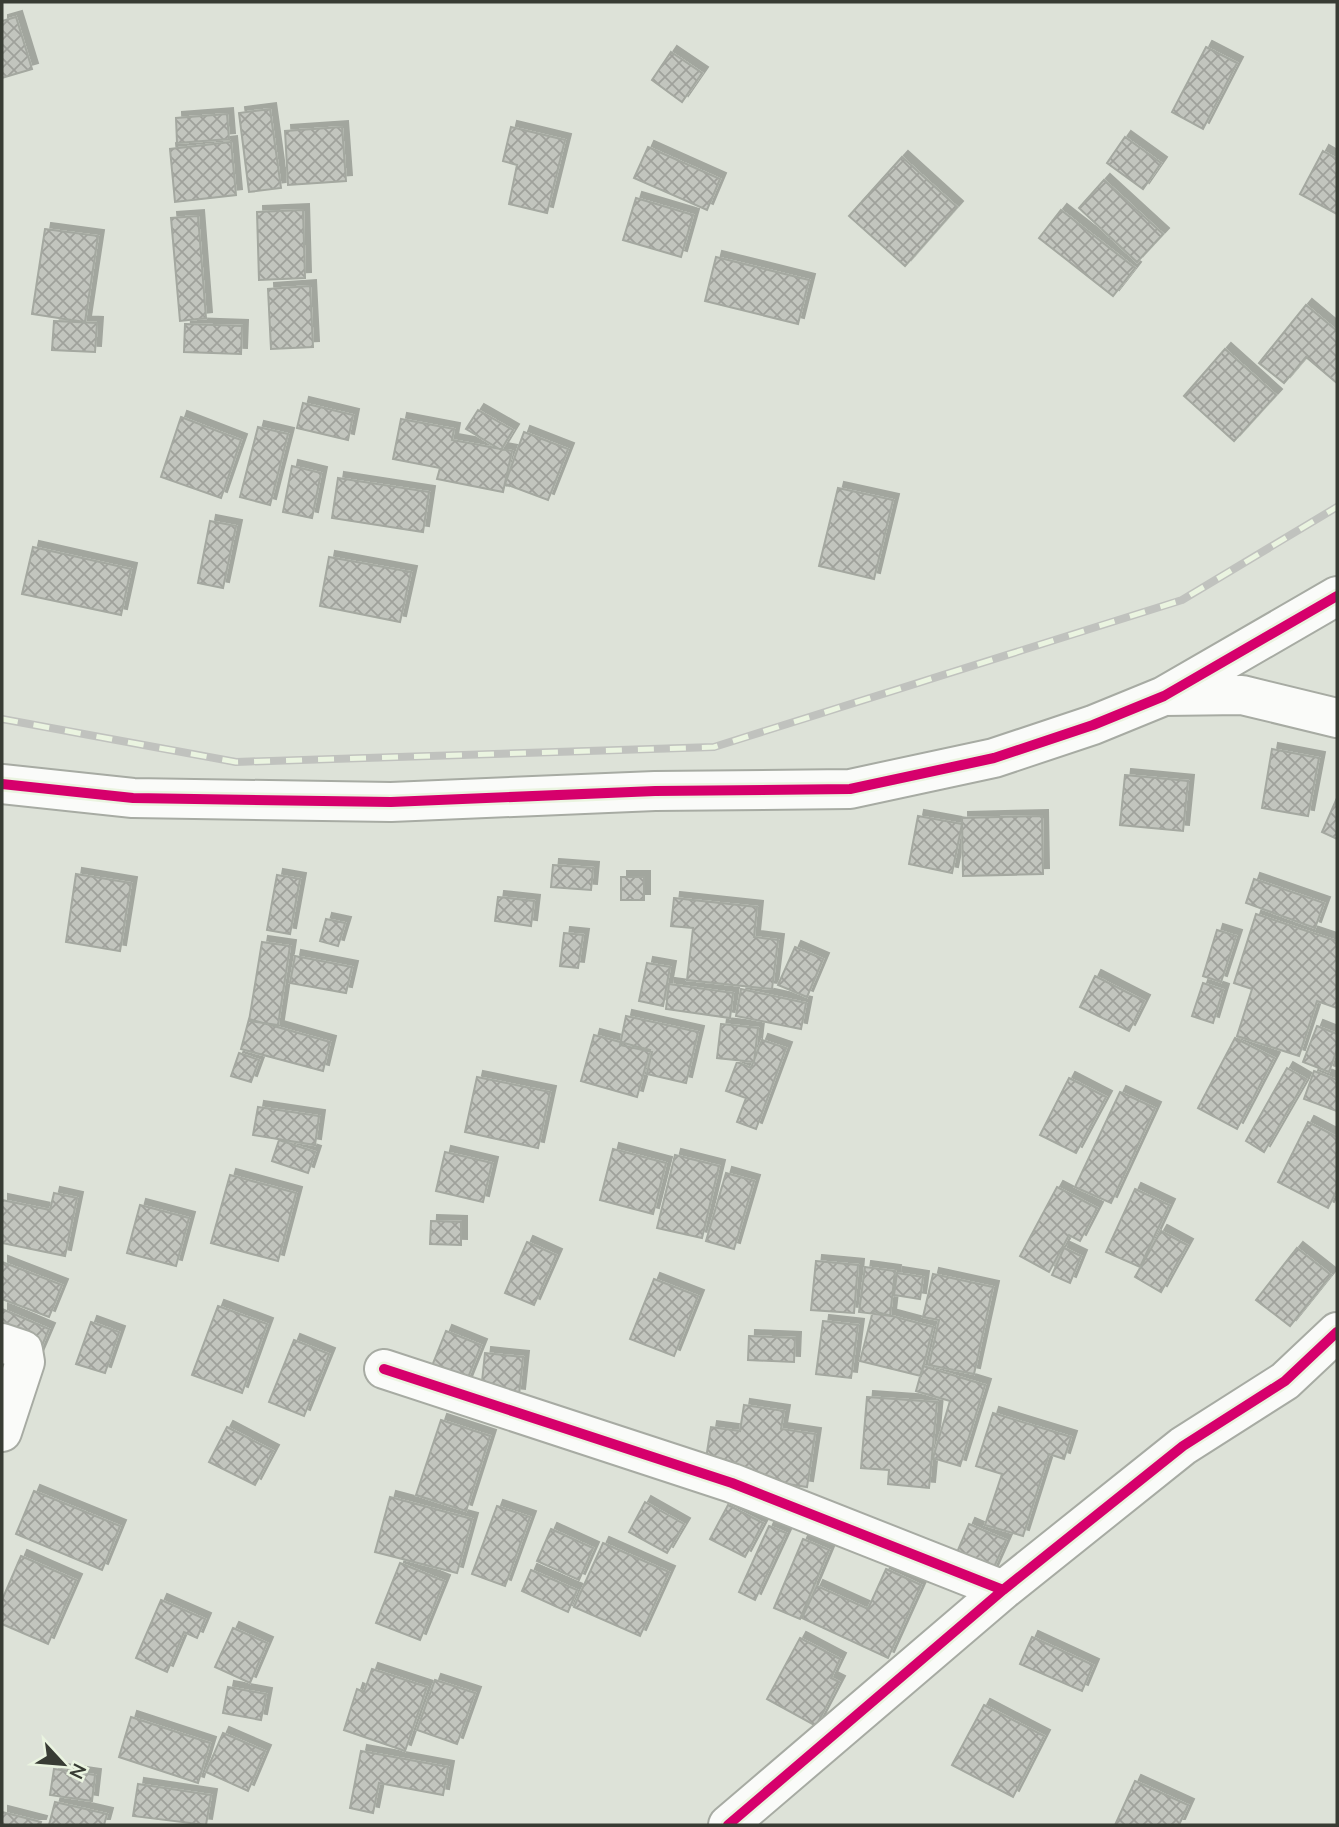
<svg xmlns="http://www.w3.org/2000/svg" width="1339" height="1827" font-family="'Nunito Sans',sans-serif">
  <defs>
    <pattern id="building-cross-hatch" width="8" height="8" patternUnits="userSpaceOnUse" patternTransform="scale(1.75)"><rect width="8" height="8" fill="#c2c5be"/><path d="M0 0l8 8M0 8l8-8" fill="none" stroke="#9fa19b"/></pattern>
    <filter id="shadow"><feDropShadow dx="6" dy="-6" stdDeviation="0" flood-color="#0004"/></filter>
  </defs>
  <rect width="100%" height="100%" fill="#dde2d8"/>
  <path fill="url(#building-cross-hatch)" stroke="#a4a8a0" stroke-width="2" filter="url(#shadow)" d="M16,17L32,69L2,78V21Z
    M1206,47L1237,63L1203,129L1172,112Z
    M671,52L702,73L682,102L652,80Z
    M270,109L281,188L249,192L239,113Z
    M227,114L229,139L177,143L176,118Z
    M342,127L346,181L288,185L285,131Z
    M511,127L565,140L547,213L509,204L517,165L503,161Z
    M1125,137L1161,163L1143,189L1107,163Z
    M231,142L236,195L175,202L170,149Z
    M648,147L720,179L707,210L634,178Z
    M1323,151L1337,159V214L1300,194Z
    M902,157L957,207L905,266L849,216Z
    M1104,180L1163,234L1137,262L1079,208Z
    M636,198L693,215L681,257L623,240Z
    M303,210L305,278L259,280L257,212Z
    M1061,210L1135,268L1113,296L1039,238Z
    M198,216L206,318L180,321L171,218Z
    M45,229L98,236L85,322L32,314Z
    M716,257L809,280L798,324L705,301Z
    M310,286L313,347L271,349L268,289Z
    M1306,305L1337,331V383L1306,357L1284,383L1259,363Z
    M54,321L97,323L95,352L52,350Z
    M185,324L242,326L241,354L184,352Z
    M1225,349L1276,395L1234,441L1184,396Z
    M303,403L353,415L348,440L297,428Z
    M478,410L513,430L501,450L466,429Z
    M181,417L241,440L221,498L161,477Z
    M401,419L454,429L452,440L512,451L503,492L437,479L440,468L393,459Z
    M258,427L288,434L270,505L240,497Z
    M524,432L568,449L548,500L505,484Z
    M292,466L321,473L312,518L283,512Z
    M338,478L429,492L423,532L332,518Z
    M838,488L893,500L874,579L819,566Z
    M210,521L236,526L223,588L198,583Z
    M33,547L131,569L121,615L22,594Z
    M329,557L411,572L400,622L320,606Z
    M1272,749L1319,758L1308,816L1262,808Z
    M1125,775L1188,781L1183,831L1120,825Z
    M1337,798V839L1322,832Z
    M918,816L962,824L952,873L909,864Z
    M1042,816L1043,874L963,876L962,818Z
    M553,865L593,868L591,890L551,887Z
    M76,874L131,883L120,951L66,942Z
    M277,875L300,879L290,934L267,930Z
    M621,877H644V900H621Z
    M1254,879L1324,903L1315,928L1246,903Z
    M498,897L534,901L531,926L495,921Z
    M674,898L757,907L754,937L778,940L772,989L687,980L693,928L671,926Z
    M1256,914L1337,941V1008L1317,1001L1299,1056L1237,1036L1252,989L1234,983Z
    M326,919L345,923L338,946L320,941Z
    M1217,930L1236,936L1221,982L1203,976Z
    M564,933L583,935L578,968L560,966Z
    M262,942L290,946L278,1025L249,1021Z
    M795,947L823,959L807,997L778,985Z
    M295,956L352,967L346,993L290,983Z
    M647,963L670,967L663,1006L639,1001Z
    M1095,976L1144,1001L1129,1031L1080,1007Z
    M1203,983L1223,990L1213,1023L1192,1016Z
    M669,984L733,993L730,1018L666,1009Z
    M741,989L806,1003L801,1029L736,1016Z
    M626,1016L698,1032L686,1083L647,1074L652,1052L620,1045Z
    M249,1019L330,1042L323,1071L241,1049Z
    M721,1024L758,1028L754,1062L717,1058Z
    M1317,1026L1337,1034V1049L1329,1072L1303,1062Z
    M594,1035L650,1050L637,1097L581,1081Z
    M1235,1038L1274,1058L1237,1129L1198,1108Z
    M762,1040L786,1048L756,1129L737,1122L746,1098L726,1091L737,1062L751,1068Z
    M239,1053L259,1060L251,1082L231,1076Z
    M1287,1068L1306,1079L1264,1152L1246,1141Z
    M1314,1071L1337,1080V1111L1304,1099Z
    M477,1077L550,1092L538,1148L465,1132Z
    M1069,1078L1106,1097L1076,1153L1040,1135Z
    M1120,1092L1155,1108L1111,1203L1075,1187Z
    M258,1107L319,1116L315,1145L253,1135Z
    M1308,1122L1337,1137V1190L1328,1208L1278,1182Z
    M279,1140L315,1152L308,1173L272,1161Z
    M613,1149L666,1163L653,1214L600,1200Z
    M445,1152L492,1163L483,1202L436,1191Z
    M675,1155L719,1166L702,1238L657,1228Z
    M726,1173L754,1181L734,1249L706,1241Z
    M230,1175L296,1193L278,1261L211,1243Z
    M1057,1187L1097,1208L1080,1241L1069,1235L1049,1272L1020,1256Z
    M1135,1189L1169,1205L1140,1267L1106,1252Z
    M54,1193L77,1198L65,1256L2,1243V1200L50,1210Z
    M140,1205L189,1218L176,1266L127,1253Z
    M431,1221L461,1222V1245L430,1244Z
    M1161,1231L1187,1245L1161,1292L1135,1277Z
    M527,1242L556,1255L534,1305L505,1293Z
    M1064,1248L1081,1256L1070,1283L1052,1275Z
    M1297,1248L1331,1275L1290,1326L1256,1300Z
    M816,1261L858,1265L854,1313L811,1310Z
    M2,1262L62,1285L49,1317L2,1299Z
    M865,1267L895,1271L890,1316L859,1312Z
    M897,1273L923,1277L920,1299L894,1295Z
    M933,1274L993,1287L974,1374L929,1365L939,1320L923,1317Z
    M654,1279L698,1296L674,1356L630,1339Z
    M218,1306L267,1324L242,1393L192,1375Z
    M2,1309L49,1329L22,1392L2,1383Z
    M873,1311L933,1327L921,1376L860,1361Z
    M823,1321L858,1325L851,1378L816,1374Z
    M91,1322L119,1332L105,1373L76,1364Z
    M446,1331L481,1345L463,1390L428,1376Z
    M749,1336L795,1338L794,1362L748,1360Z
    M294,1340L329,1354L304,1416L269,1402Z
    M485,1353L523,1357L519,1395L481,1391Z
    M923,1366L985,1385L960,1466L933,1458L950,1401L916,1391Z
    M867,1397L937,1402L929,1488L888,1484L889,1470L861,1468Z
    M744,1405L784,1411L781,1429L815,1434L807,1487L704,1471L711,1427L740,1431Z
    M993,1413L1071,1437L1064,1459L1049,1454L1023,1536L985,1525L1002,1474L976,1466Z
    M441,1420L490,1436L466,1511L416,1495Z
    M227,1427L273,1451L255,1485L209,1462Z
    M34,1491L120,1526L102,1570L16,1534Z
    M390,1497L472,1519L457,1573L375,1552Z
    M645,1502L684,1524L667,1553L629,1532Z
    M728,1505L763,1523L745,1557L710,1539Z
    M497,1506L530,1517L505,1586L472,1574Z
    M969,1524L1006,1540L986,1585L950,1569Z
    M769,1526L786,1533L755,1600L739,1592Z
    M551,1529L593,1548L579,1580L537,1561Z
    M803,1539L829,1550L800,1619L774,1608Z
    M603,1543L669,1572L640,1636L574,1607Z
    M21,1556L76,1580L48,1644L2,1624V1600Z
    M400,1563L444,1581L420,1640L376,1623Z
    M886,1569L921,1585L888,1658L802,1618L817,1586L868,1609Z
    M531,1570L577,1590L568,1612L522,1591Z
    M161,1600L205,1619L197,1638L184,1632L167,1672L136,1658Z
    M233,1628L267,1643L250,1683L215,1667Z
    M1032,1637L1093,1665L1082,1691L1020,1664Z
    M800,1638L840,1659L831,1678L839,1682L816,1726L767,1699Z
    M372,1669L427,1687L405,1751L344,1730L357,1689L364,1692Z
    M435,1680L475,1693L457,1744L417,1730Z
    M228,1687L266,1694L261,1720L223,1713Z
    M984,1705L1044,1736L1013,1797L952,1765Z
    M131,1717L210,1743L198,1783L119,1757Z
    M223,1733L265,1751L248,1791L206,1772Z
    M361,1751L448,1767L443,1795L379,1783L373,1813L350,1808Z
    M54,1769L95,1775L92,1801L50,1795Z
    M1135,1781L1188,1805L1179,1825H1115Z
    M138,1784L211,1795L206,1825L133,1816Z
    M55,1802L107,1814L104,1825H49Z
    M2,1812L41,1822L40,1825H2Z"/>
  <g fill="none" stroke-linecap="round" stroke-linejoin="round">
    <defs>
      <path id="minor" d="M1164,696L1242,695L1337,718
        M2,784L133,798L391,802L655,791L850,789L994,758L1093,725L1164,696L1337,596
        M2,1343L23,1350L25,1362L2,1432
        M384,1369L732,1483L1003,1590
        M728,1825L1003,1590L1183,1446L1285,1381L1337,1332"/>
    </defs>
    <use href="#minor" stroke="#a7aba3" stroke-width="42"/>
    <use href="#minor" stroke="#fafbf9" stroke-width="38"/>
    <defs>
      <path id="rail" d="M2,719L236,762L714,747L1182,600L1337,507"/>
    </defs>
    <use href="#rail" stroke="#c0c2be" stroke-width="8"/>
    <use href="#rail" stroke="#eaf4e0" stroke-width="5" stroke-dasharray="16" stroke-linecap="butt"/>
    <defs>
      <path id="cycleway" d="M2,784L133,798L391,802L655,791L850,789L994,758L1093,725L1164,696L1337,596
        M384,1369L732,1483L1003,1590
        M728,1825L1003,1590L1183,1446L1285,1381L1337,1332"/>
    </defs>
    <use href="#cycleway" stroke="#eaf4e0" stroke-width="15"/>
    <use href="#cycleway" stroke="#d6006c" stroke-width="10"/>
  </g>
  <rect width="1339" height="1827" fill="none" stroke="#383c34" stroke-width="7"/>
  <g transform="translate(63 1764) rotate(116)" stroke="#eaf4e0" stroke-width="5" paint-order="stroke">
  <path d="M0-5L12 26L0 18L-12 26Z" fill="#383c34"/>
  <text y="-10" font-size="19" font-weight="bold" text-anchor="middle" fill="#383c34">N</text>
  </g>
</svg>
